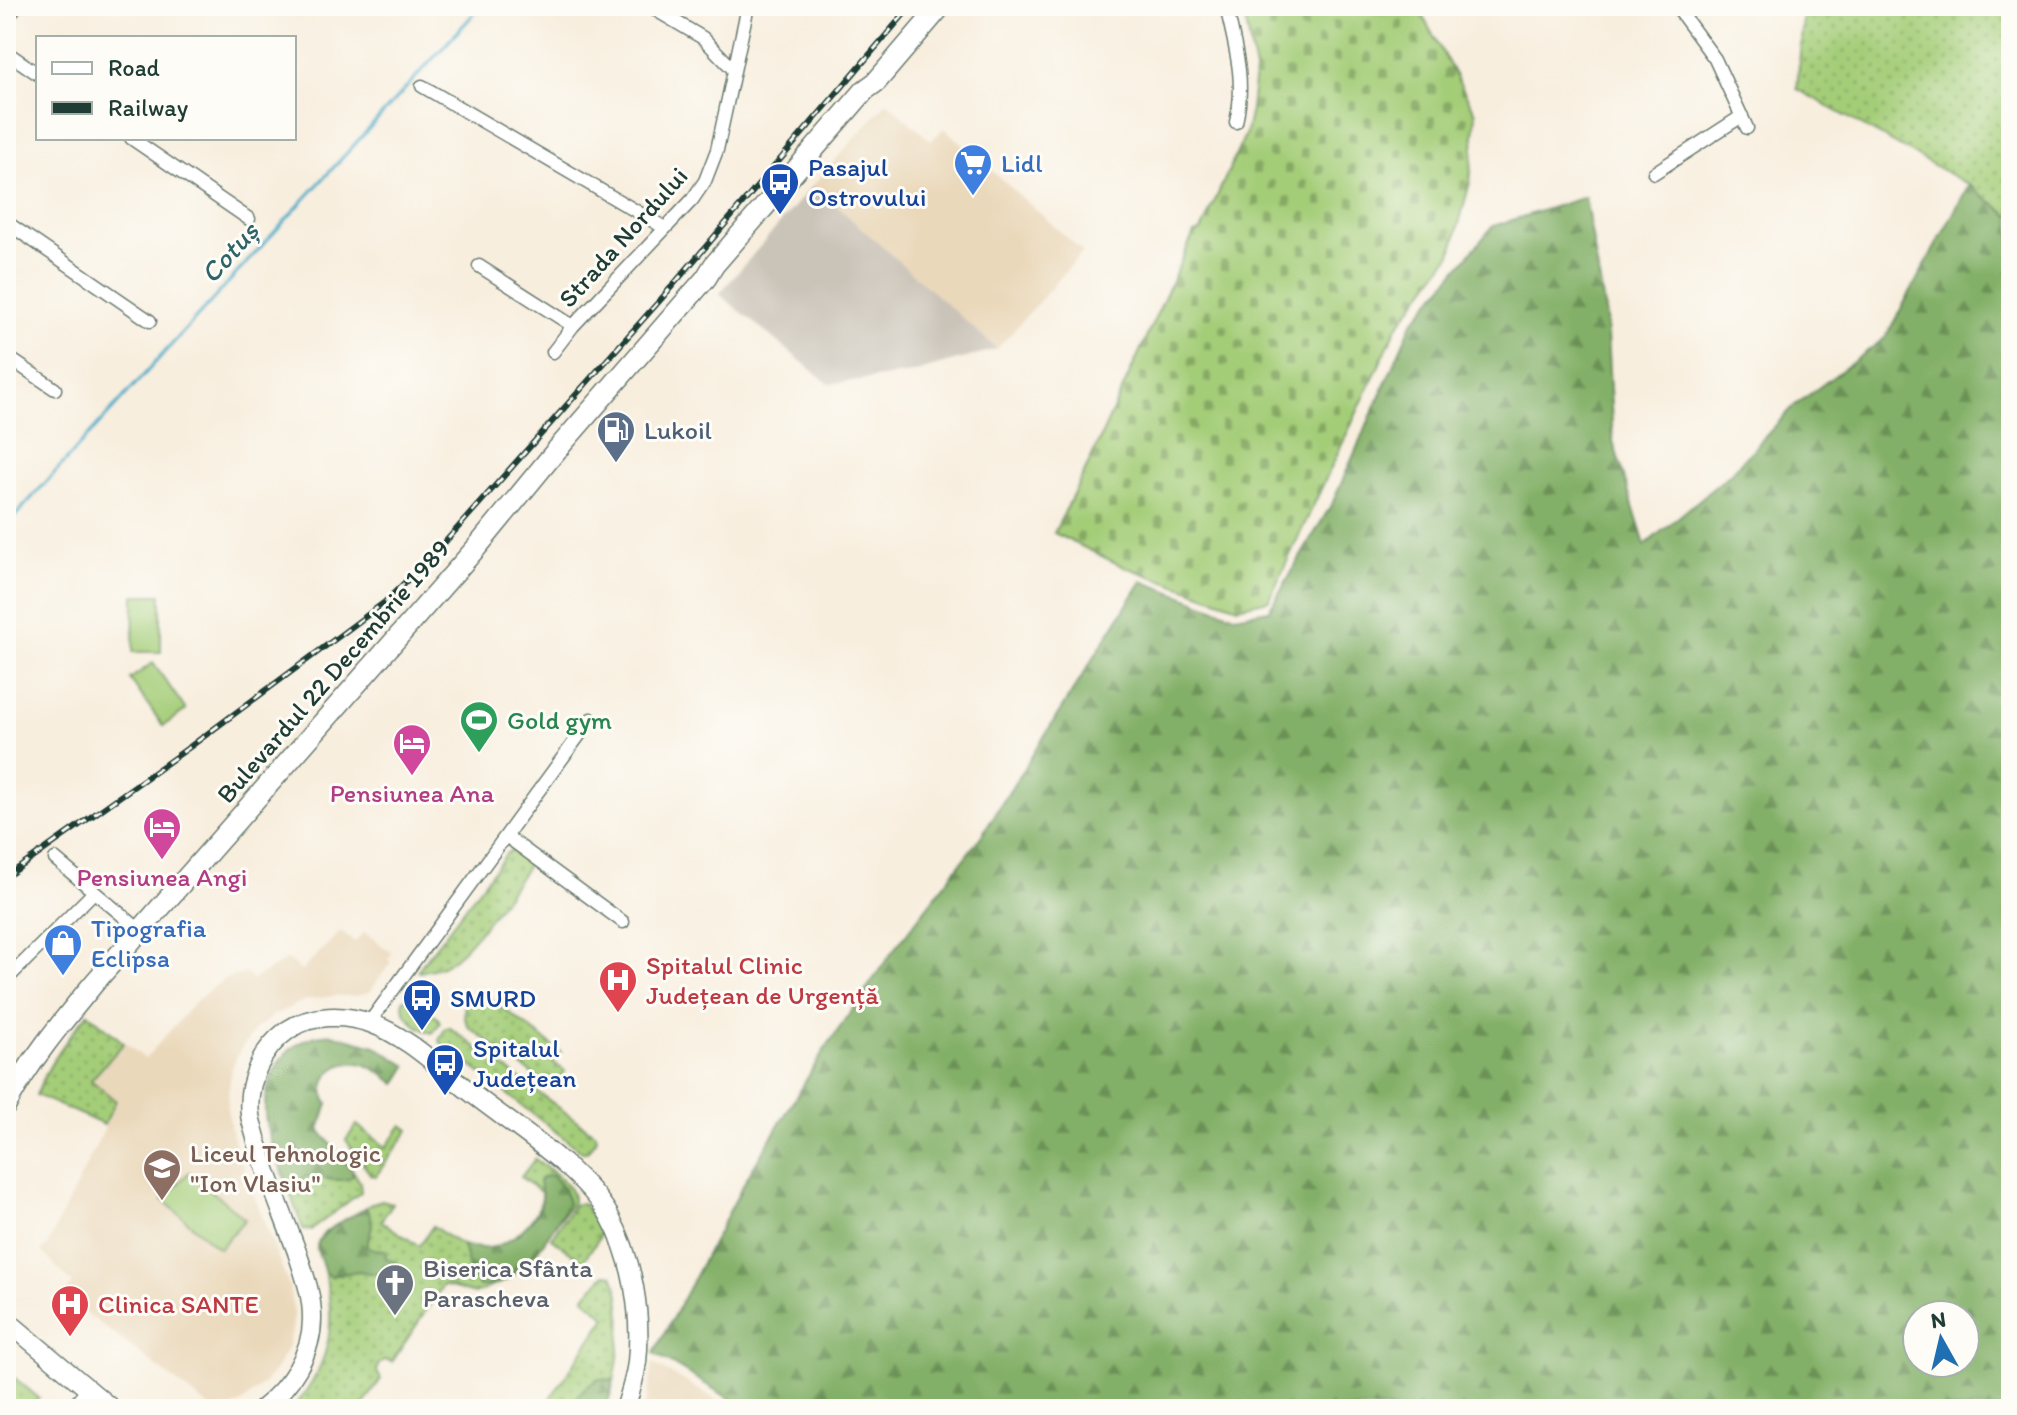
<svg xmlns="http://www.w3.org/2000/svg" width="2017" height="1415" font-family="Itim,sans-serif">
  <defs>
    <pattern id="grass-dots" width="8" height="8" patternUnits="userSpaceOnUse" patternTransform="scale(2)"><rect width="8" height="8" fill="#a4cd78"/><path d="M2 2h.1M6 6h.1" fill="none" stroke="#85a863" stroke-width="1.8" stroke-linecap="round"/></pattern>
    <pattern id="forest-firs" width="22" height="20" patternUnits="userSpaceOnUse" patternTransform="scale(2)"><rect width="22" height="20" fill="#83b068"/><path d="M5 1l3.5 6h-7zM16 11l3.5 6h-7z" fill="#6b9056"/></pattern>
    <pattern id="cemetery-stones" width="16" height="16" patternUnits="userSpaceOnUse" patternTransform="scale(2)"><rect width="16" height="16" fill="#a4cd78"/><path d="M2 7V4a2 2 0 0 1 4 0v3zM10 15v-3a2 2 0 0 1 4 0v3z" fill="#85a863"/></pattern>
  </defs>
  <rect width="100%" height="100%" fill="#fdfcf7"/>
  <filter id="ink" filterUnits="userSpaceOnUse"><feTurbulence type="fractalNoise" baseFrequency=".0125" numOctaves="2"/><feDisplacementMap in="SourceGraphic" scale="16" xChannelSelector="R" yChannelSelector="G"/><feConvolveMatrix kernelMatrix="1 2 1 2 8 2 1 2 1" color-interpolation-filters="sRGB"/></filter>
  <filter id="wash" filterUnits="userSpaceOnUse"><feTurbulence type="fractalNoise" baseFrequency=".006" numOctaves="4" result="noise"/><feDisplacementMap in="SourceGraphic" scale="32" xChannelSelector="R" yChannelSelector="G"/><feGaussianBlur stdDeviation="1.8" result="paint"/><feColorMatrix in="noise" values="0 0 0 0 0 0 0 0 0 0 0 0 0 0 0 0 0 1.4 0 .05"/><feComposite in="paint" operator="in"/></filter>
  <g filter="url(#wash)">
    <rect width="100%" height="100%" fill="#f8eede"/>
    <path fill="#ead8ba" d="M887,102L931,141L944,128L1083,252L997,349L813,185Z
      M341,931L355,942L364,932L392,953L388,959L391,963L369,992L356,996H334L306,1000L274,1015L256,1029L241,1049L231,1069L227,1108L231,1129L240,1159L289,1286L294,1314L292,1330L287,1348L277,1367L265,1382L243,1402L230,1409H212L63,1295L73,1284L41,1251L47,1245L118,1101L93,1080L126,1043L145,1059L196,1001L224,979L246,973L252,980L288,959L301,971Z
      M653,1363L694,1387L732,1409H643L647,1399Z"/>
    <path fill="#cac3b8" d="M813,185L997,349L912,373L829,384L719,294Z"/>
    <path fill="url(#grass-dots)" stroke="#628556" stroke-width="2" d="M1804,6H2011V217L1969,185L1797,89Z
      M511,850C523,850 529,855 527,867C508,893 471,950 444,965C436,969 428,970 420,972L418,970L506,854Z
      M479,990L561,1052L553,1062L565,1071L556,1087H550L469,1027C460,1012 464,999 479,990Z
      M407,998L411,999L438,1018L440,1023L432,1033C418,1029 401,1016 403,1000Z
      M88,1013L124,1043L91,1080L116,1101L104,1125L36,1095C48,1064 67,1039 88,1013Z
      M449,1027L595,1134L597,1138L587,1152H582L440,1042L439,1039L445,1029Z
      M357,1125L386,1147L402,1125L409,1130L376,1176L371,1175L346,1140Z
      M535,1159C549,1170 574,1182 573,1202L527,1262L509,1279L475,1294L443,1285L392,1362L385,1360L378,1365L377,1372L381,1379L361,1409H292C337,1360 338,1308 317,1247L319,1240L325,1232L373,1203L382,1200L393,1203L381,1221L419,1246L433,1226C443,1233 454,1243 466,1246C473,1248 484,1250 492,1248C515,1244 539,1217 543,1194L521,1177Z
      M352,1169L360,1182L361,1192L311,1230L303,1229L286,1182L293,1187L304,1177L314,1175L353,1176Z
      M582,1203L591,1214L600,1231L599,1238L583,1261L551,1238L574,1205Z
      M605,1274L613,1275C628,1307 618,1377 606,1409H543L606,1317L586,1300L585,1296Z
      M6,1371L39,1398L29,1409H6Z"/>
    <path fill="url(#forest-firs)" stroke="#51764e" stroke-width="2" fill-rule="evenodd" d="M1969,185L2011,217V1409H747L654,1353L747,1178L823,1052L890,955L982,835L1142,581L1235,616L1269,610L1333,502L1412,323L1493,226L1585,197L1606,317L1613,441L1645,545L1729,475L1794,406L1885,338ZM1917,1315H1965V1363H1917Z
      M331,1034L375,1046L407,1066L396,1084C385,1076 371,1064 357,1063C332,1061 315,1083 328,1104L319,1130L352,1169L353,1176C335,1186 322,1174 304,1177L300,1183L293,1187L286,1182C279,1161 265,1132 265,1110C264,1080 282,1046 313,1037C319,1035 325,1035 331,1034Z
      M552,1175L565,1191L568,1203C551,1233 519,1290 479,1286L470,1272L463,1246C473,1247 484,1250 494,1247C512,1242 540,1218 542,1199C543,1192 539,1187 539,1181L543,1177Z
      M366,1208C376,1220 371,1233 366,1246L371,1249L385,1250L386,1258C396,1263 405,1267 407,1279L358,1271L331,1276L325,1273C323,1265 318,1255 317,1248C316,1232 354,1215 366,1208Z
      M598,1379L614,1380L606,1409H573C577,1393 584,1388 598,1379Z"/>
    <path fill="url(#cemetery-stones)" stroke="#628556" stroke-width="2" d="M1243,6H1417L1476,113L1470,182L1451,254L1397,327L1269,600L1238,607L1120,565L1054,533L1088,465L1194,233L1201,231L1246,133L1251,109L1255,71Z"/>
    <path fill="#a4cd78" stroke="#628556" stroke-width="2" d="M134,595H161V652H133Z
      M153,663L186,710L163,726L130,679Z
      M189,1172L245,1219L219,1249L163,1200Z"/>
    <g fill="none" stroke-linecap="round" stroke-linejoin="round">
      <path stroke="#4aacc9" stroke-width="3" d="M6,526L481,6"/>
    </g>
  </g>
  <g filter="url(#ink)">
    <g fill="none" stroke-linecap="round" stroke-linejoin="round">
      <defs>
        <path id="street" d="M649,6L703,38L734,70
          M1226,6C1235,47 1246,80 1236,122
          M1676,6L1715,59L1747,128
          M6,21L16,6
          M6,52L38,74
          M422,86L665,228
          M131,138L249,219
          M1654,173L1742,116
          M6,222L150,321
          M479,266L573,326
          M553,352L573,326L692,200L705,181L717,150L748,6
          M6,356L55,389
          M506,836L623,922
          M55,859L141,931
          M6,980L94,892
          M369,1023L591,719
          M71,1409L88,1389"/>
        <path id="secondary" d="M6,1320L112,1409
          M262,1409C290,1387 313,1353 312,1317C312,1294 304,1274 297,1252C283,1214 267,1177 256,1138C254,1130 251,1122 250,1115C246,1083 262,1048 288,1030C311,1014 344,1014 370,1023C407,1036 438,1067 469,1091C513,1126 581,1167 609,1215C633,1258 642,1314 637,1362C635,1378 630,1394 625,1409"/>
        <path id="primary" d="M6,1105C30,1060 62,1022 95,982L477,547L555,452L706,278L714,265L865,90L876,82L941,6"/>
      </defs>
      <use href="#street" stroke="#6b7b70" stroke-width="15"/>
      <use href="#secondary" stroke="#6b7b70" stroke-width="21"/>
      <use href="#primary" stroke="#6b7b70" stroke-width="23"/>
      <use href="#street" stroke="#fff" stroke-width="12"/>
      <use href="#secondary" stroke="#fff" stroke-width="18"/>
      <use href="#primary" stroke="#fff" stroke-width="20"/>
      <defs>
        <path id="rail" d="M6,877L191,746L385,602L438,550L662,298L911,6"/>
      </defs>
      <use href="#rail" stroke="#1f3d34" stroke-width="6"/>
      <use href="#rail" stroke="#fdfcf7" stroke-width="3" stroke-dasharray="9" stroke-linecap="butt"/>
    </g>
  </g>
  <defs>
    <symbol id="supermarket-pin" viewBox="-11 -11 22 30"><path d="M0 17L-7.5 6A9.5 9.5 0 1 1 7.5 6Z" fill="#3f7fe0" stroke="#fdfcf7"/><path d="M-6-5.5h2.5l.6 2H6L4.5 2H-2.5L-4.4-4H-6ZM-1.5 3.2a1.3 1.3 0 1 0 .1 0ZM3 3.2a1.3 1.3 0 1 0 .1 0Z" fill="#fff"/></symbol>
    <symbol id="bus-pin" viewBox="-11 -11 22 30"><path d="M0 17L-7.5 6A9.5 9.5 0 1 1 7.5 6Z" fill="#1a4fb4" stroke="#fdfcf7"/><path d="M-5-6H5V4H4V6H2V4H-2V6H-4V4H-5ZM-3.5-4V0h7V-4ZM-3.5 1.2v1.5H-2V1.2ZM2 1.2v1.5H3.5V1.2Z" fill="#fff"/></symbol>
    <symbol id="fuel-pin" viewBox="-11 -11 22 30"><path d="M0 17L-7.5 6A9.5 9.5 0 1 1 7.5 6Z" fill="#5c6f8a" stroke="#fdfcf7"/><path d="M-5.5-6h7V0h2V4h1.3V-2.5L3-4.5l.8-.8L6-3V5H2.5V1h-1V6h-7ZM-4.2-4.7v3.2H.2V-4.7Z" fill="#fff"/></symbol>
    <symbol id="stadium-pin" viewBox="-11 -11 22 30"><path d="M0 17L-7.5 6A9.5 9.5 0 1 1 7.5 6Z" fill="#2e9e5b" stroke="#fdfcf7"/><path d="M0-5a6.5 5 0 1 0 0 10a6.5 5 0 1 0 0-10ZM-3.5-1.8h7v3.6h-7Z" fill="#fff"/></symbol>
    <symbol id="hotel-pin" viewBox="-11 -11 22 30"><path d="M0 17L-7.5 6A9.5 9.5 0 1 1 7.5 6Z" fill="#d1479c" stroke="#fdfcf7"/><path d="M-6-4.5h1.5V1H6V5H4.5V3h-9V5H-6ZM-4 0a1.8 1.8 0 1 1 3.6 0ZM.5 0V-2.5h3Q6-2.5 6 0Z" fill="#fff"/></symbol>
    <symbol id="shop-pin" viewBox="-11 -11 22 30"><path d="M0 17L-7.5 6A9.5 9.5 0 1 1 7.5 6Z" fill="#3f7fe0" stroke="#fdfcf7"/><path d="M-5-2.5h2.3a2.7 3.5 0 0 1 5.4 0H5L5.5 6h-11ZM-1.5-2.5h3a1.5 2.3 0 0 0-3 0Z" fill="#fff"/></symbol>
    <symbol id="hospital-pin" viewBox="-11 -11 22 30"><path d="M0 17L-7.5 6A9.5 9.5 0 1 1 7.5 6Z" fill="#e0444e" stroke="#fdfcf7"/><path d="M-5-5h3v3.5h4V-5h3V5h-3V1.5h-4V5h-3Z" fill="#fff"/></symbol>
    <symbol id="school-pin" viewBox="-11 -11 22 30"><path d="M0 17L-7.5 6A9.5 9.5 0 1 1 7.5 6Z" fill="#8d6e63" stroke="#fdfcf7"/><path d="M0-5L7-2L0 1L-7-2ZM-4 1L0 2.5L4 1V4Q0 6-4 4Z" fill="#fff"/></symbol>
    <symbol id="church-pin" viewBox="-11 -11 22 30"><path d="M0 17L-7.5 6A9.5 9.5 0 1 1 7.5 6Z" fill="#6b7280" stroke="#fdfcf7"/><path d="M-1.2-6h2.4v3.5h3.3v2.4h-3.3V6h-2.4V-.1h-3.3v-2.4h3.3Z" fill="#fff"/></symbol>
  </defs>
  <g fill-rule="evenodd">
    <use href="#supermarket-pin" x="951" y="141" width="44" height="60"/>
    <use href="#bus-pin" x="758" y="160" width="44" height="60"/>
    <use href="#fuel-pin" x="594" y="408" width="44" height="60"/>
    <use href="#stadium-pin" x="457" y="698" width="44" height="60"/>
    <use href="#hotel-pin" x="390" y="721" width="44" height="60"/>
    <use href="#hotel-pin" x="140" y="805" width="44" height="60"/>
    <use href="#shop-pin" x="41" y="921" width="44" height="60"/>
    <use href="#hospital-pin" x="596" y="958" width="44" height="60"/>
    <use href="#bus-pin" x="400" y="976" width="44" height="60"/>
    <use href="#bus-pin" x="423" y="1041" width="44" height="60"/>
    <use href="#school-pin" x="140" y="1146" width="44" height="60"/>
    <use href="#church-pin" x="373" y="1261" width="44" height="60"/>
    <use href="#hospital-pin" x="48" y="1282" width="44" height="60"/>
  </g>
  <g text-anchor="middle" stroke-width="6" stroke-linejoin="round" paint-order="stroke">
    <g font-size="26" fill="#366cbe" stroke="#fdfcf7" text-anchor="start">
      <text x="1001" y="172">Lidl</text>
      <text x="91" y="937">Tipografia<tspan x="91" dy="30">Eclipsa</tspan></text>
    </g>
    <g font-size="26" fill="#164399" stroke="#fdfcf7" text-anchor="start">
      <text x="808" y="176">Pasajul<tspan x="808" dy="30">Ostrovului</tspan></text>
      <text x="450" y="1007">SMURD</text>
      <text x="473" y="1057">Spitalul<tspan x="473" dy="30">Județean</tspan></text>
    </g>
    <g font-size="26" fill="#1f3d34" stroke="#fdfcf7">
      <text transform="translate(623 237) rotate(-48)" y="9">Strada Nordului</text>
      <text transform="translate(333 671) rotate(-49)" y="9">Bulevardul 22 Decembrie 1989</text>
    </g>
    <g font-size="26" fill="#4e5e75" stroke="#fdfcf7" text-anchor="start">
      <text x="644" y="439">Lukoil</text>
    </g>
    <g font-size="26" fill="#27864d" stroke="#fdfcf7" text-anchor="start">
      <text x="507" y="729">Gold gym</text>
    </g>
    <g font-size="26" fill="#b23c85" stroke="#fdfcf7">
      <text x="412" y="802">Pensiunea Ana</text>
      <text x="162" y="886">Pensiunea Angi</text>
    </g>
    <g font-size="26" fill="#be3a42" stroke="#fdfcf7" text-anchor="start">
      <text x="646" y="974">Spitalul Clinic<tspan x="646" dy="30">Județean de Urgență</tspan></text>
      <text x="98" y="1313">Clinica SANTE</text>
    </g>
    <g font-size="26" fill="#785e54" stroke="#fdfcf7" text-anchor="start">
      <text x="190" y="1162">Liceul Tehnologic<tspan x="190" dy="30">"Ion Vlasiu"</tspan></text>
    </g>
    <g font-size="26" fill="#5b616d" stroke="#fdfcf7" text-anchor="start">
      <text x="423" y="1277">Biserica Sfânta<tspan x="423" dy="30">Parascheva</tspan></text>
    </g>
    <g font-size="28" font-style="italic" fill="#2e6468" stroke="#fdfcf7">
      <text transform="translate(229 252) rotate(-48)" y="10">Cotuș</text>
    </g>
  </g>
  <rect width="2017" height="1415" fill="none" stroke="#fdfcf7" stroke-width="32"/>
  <rect x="36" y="36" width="260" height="104" fill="#fdfcf7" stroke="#a4b0a9" stroke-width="2"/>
  <rect x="52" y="62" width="40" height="12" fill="#ffffff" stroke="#a4b0a9" stroke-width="2"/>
  <text x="108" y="76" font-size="24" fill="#1f3d34">Road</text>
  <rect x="52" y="102" width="40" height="12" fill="#1f3d34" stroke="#a4b0a9" stroke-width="2"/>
  <text x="108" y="116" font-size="24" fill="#1f3d34">Railway</text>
  <g transform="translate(1941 1339) rotate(352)"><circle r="38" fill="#fdfcf7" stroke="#a4b0a9" stroke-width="2"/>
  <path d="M0-6L14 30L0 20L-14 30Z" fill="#1f6fb2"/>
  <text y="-12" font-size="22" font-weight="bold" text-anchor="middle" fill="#1f3d34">N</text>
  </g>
</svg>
